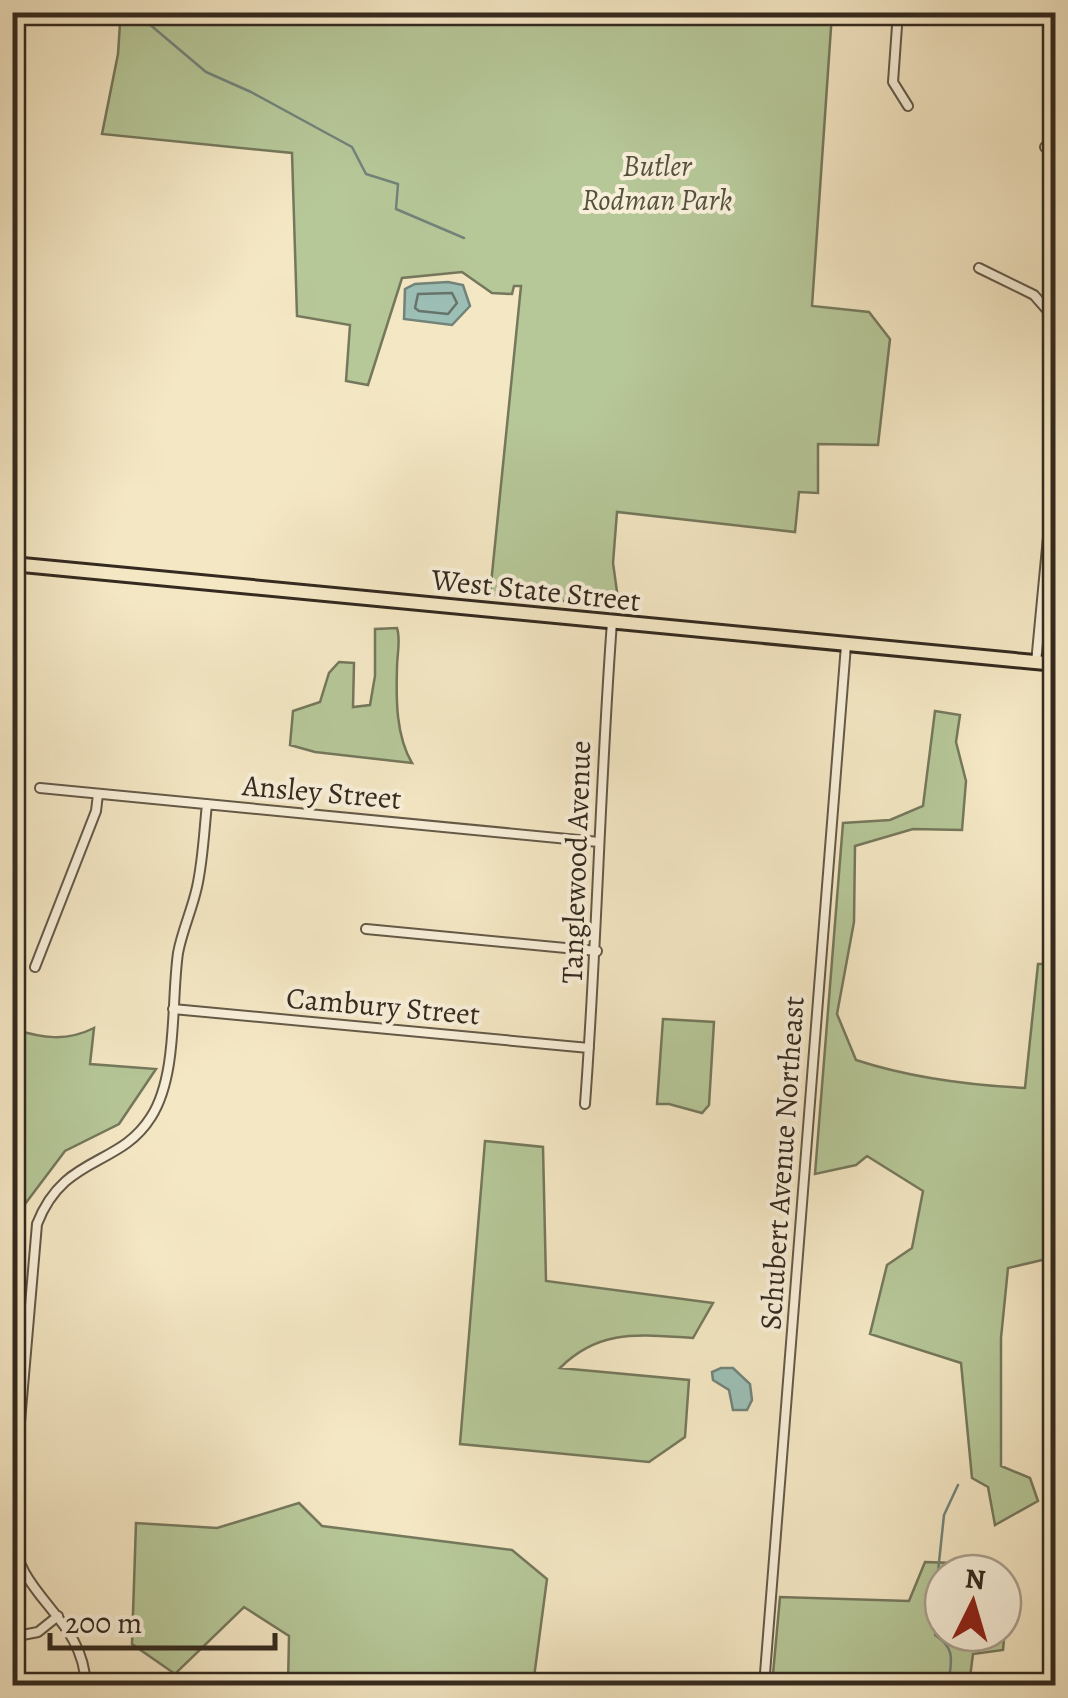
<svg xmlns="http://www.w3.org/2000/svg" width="1068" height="1698" font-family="Alegreya,serif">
  <rect width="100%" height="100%" fill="#f4e7c4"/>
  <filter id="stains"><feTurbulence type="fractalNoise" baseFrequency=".002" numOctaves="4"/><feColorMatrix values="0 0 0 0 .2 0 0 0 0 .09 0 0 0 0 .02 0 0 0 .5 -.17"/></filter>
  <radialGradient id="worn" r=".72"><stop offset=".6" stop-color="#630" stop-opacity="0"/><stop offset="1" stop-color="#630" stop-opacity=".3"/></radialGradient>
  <path fill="#b6c798" stroke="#75785c" stroke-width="2.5" d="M65,13H832L812,306L869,312L890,339L878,445L818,444V493L799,492L795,532L617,512L613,563L619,606L490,594L521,286H514L512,294L492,293L462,272L402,278L368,385L346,381L350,325L297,316L292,153L102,134L118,54L120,23Z
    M397,628C401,640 397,654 397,668C396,700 396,736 412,763L315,752L290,745L293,711L320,702L329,673L339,662L354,663L353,707L370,705L375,676V629Z
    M935,711L960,715L956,742L966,781L962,830L913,829L855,846L854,922L837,1014L856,1060C911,1078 966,1085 1025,1088L1038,964H1055V1257L1008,1268L1001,1338V1466L1030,1478L1038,1501L995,1525L988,1487L972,1478L961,1363L870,1334L887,1265L912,1248L923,1191L867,1156L856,1165L815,1174L843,823L890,820L923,806Z
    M663,1019L714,1022L709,1105L702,1113L669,1104H657Z
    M94,1028L90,1064L156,1069L119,1124L65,1151L13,1220V1029C42,1038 66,1042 94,1028Z
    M485,1141L543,1147L546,1281L713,1303L693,1338C641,1335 600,1328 560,1368L689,1380L685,1437L649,1462L460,1444Z
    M299,1503L322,1526L512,1550L547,1579L533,1685H288L289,1636L244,1607L175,1674L132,1644L136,1523L217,1528Z
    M925,1562L982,1564L987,1573H943V1633H1003V1601L1007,1608L1003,1650L973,1654L969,1685H772L780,1597L909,1601Z"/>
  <path fill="#9cbfb6" stroke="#72837a" stroke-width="2.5" d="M448,282L463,285L470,306L452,325L404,319L405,289L415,284Z
    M721,1368H733L750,1384L752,1400L747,1410H733L729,1390L713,1380L712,1372Z"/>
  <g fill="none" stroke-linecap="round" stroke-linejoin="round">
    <path stroke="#68746a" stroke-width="2.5" d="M452,293L457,303L448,314L419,311L415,308L418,294Z"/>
    <path stroke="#72837a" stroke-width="2.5" d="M135,12L206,72L251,92L352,147L366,174L398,184L396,209L464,238
      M943,1605L940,1608L936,1605L935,1600L944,1515L958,1485
      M943,1628L936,1630L935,1635C957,1649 951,1662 948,1686"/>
    <defs>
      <path id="minor" d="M898,12L893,82L908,106
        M1045,147L1056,149
        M979,268L1034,295L1056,320
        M1036,663L1056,453
        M40,788L599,842
        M366,929L597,951
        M35,967L96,811L98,794
        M173,1009L589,1048
        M585,1104C597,944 600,783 612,622
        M12,1515L37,1224C64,1154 119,1168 151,1117C178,1075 171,1002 178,953C182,931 192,910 197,887C203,860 204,832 207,804
        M12,1529C16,1599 83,1614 86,1686
        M12,1637L38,1632L58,1616
        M764,1686L846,645"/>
      <path id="trunk" d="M12,564L1056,664"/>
    </defs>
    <use href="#minor" stroke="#645948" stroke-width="12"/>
    <use href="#trunk" stroke="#342a1f" stroke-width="18"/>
    <use href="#minor" stroke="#f8efd9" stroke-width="8"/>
    <use href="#trunk" stroke="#f4e7c4" stroke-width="12"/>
  </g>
  <g text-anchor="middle" stroke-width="8" stroke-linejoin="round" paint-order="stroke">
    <g font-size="30" font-style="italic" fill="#54513d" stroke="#f8efd9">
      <text x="657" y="176">Butler<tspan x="657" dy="34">Rodman Park</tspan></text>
    </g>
    <g font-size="30" fill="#342a1f" stroke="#f8efd9">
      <text transform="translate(536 590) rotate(6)" y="10">West State Street</text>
      <text transform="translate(322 792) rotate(5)" y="10">Ansley Street</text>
      <text transform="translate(576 862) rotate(-88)" y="10">Tanglewood Avenue</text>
      <text transform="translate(383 1006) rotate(5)" y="10">Cambury Street</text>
      <text transform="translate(782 1163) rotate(-86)" y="10">Schubert Avenue Northeast</text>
    </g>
  </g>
  <rect width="1068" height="1698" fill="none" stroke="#f4e7c4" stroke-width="50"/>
  <rect x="15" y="15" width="1038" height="1668" fill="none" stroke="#342a1f" stroke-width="5"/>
  <rect x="25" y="25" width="1018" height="1648" fill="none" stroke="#342a1f" stroke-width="2.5"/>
  <g transform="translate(973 1603) rotate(5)"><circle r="48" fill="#f8efd9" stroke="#aaa08f" stroke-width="2.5"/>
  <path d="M0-8L18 38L0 25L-18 38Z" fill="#8f2418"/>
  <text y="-15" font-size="28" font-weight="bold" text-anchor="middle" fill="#342a1f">N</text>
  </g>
  <path d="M50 1633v15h225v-15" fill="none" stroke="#342a1f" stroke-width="5"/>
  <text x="65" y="1633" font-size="30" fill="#342a1f" stroke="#f8efd9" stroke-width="8" paint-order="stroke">200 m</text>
  <rect width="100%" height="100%" filter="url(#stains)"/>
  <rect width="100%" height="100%" fill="url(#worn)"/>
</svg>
